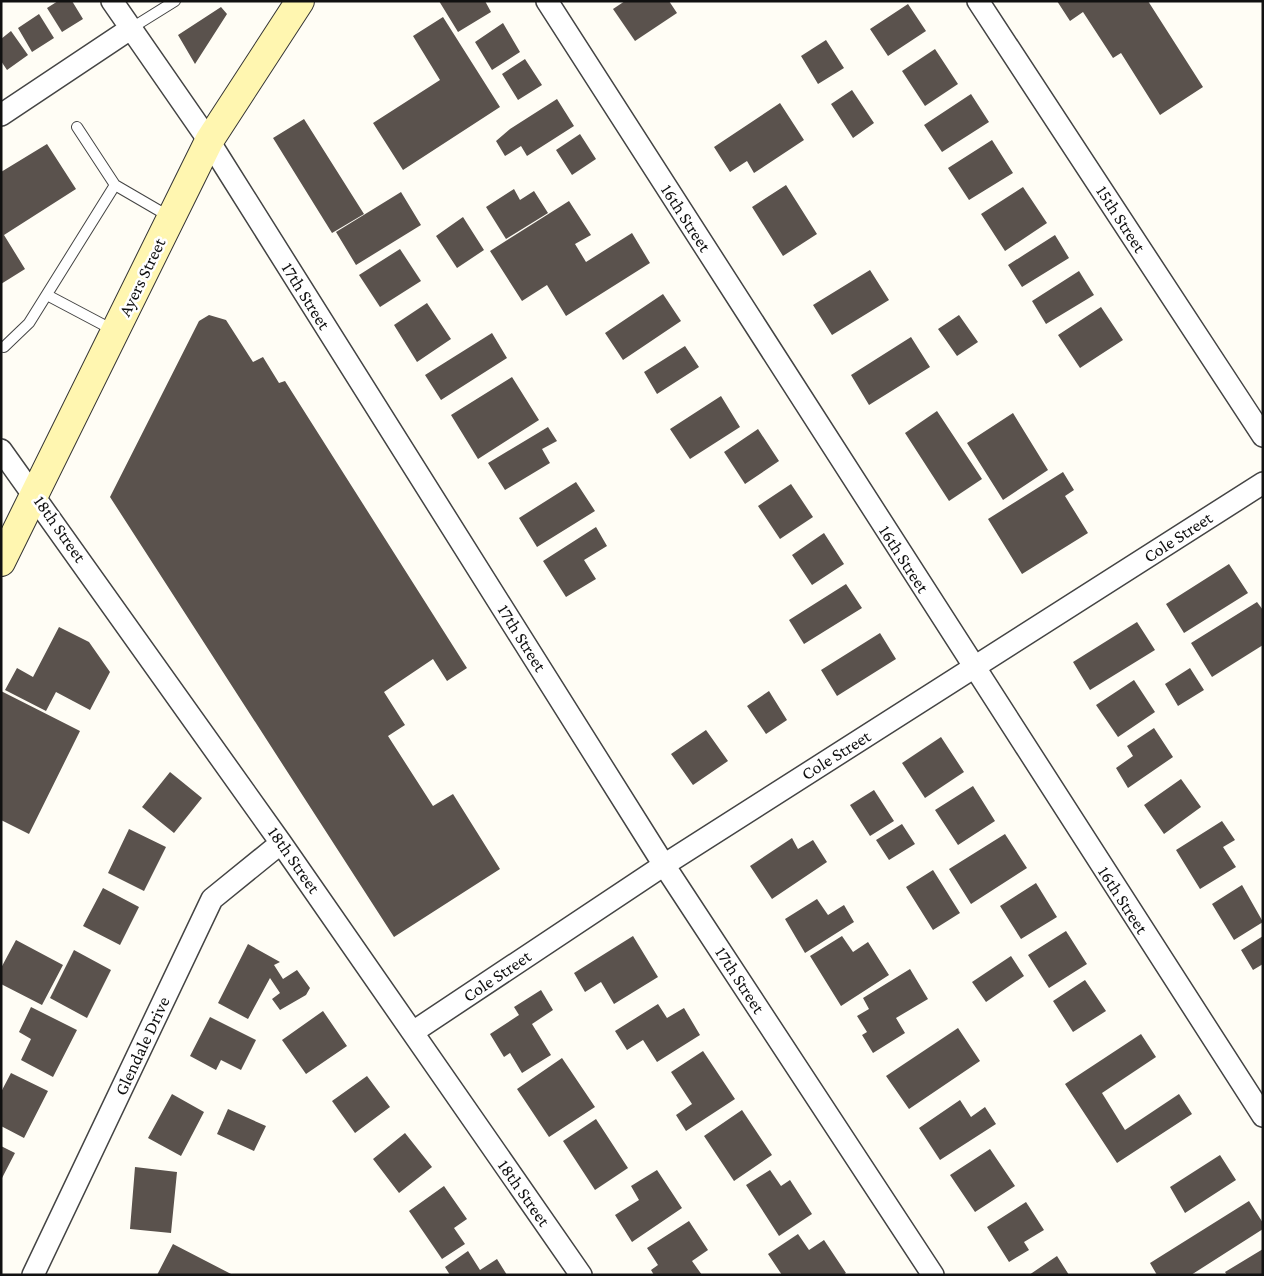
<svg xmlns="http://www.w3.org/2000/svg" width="1264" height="1276" font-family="'Crimson Pro',serif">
  <rect width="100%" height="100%" fill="#fffdf5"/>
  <path fill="#5a524d" d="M58,1H72L83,19L62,32L47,8Z
    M439,1H485L491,12L458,32Z
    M625,1H669L677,13L635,41L613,9Z
    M1057,1H1148L1203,87L1160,115L1121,53L1113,58L1083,12L1070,21Z
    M908,4L926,31L888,56L870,29Z
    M221,7L227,14L195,64L178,35Z
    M39,14L54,38L32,52L18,28Z
    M443,17L500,107L403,170L373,123L440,80L413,36Z
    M503,23L520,52L492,70L475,42Z
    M11,31L28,55L7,70L1,61V39Z
    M826,40L844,68L818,84L801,56Z
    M935,49L958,84L925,106L902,71Z
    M525,59L542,85L518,100L502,74Z
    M852,90L874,123L853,138L831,104Z
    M971,94L989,122L942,152L924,125Z
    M557,99L574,126L527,156L521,146L505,156L496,141L510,129Z
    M780,103L804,140L754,173L747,161L730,172L714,147Z
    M304,119L364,214L332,233L273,138Z
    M580,134L596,159L572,175L556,150Z
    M992,140L1013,173L969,200L948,168Z
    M47,144L76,189L4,235L25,269L1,284V172Z
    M786,185L817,234L783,256L752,207Z
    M1023,187L1047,223L1005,251L981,214Z
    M514,189L520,200L534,191L548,213L506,239L486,207Z
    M401,192L421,225L356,265L336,232Z
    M569,201L591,235L575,244L586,262L632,233L650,263L566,316L547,285L522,301L490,251Z
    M463,217L484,250L457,268L436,236Z
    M1055,235L1069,258L1022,287L1008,265Z
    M400,249L421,281L380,307L359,275Z
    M870,270L889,300L832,335L813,305Z
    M1079,271L1094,295L1046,324L1032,301Z
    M663,294L681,321L623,360L605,333Z
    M427,303L451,339L417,362L394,325Z
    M1101,307L1123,340L1080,368L1058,335Z
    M209,315L226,320L253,362L263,357L279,383L285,381L467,668L447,681L433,659L384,692L405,725L388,736L433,806L453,794L500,869L394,937L110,497L199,321Z
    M959,315L978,342L957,356L938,329Z
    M492,333L507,358L441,400L425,375Z
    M911,337L930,367L869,405L851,375Z
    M685,346L699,367L657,394L644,372Z
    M512,377L539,420L478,459L451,415Z
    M721,396L740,427L690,459L670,429Z
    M937,411L982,479L949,501L905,433Z
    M1013,413L1048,470L1003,500L967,443Z
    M548,427L557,441L542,449L550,463L505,490L488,463Z
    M758,429L779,461L745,484L724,452Z
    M1063,472L1074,490L1065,496L1088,533L1022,574L988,519Z
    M576,482L595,511L537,547L519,518Z
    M791,484L813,517L780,539L758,506Z
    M596,527L607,546L584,560L596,579L566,597L543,561Z
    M824,533L844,564L812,585L792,555Z
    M1229,564L1248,593L1184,633L1166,604Z
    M846,584L862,608L804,644L789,620Z
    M1257,602L1263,610V645L1212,677L1191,643Z
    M1137,622L1155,650L1090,690L1073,662Z
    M59,627L89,642L110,672L90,710L56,692L46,711L5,690L17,668L33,677Z
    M880,633L896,659L837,696L821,670Z
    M1190,668L1204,690L1178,706L1165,684Z
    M1134,680L1155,712L1118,737L1096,705Z
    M1,691L80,731L29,834L1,820Z
    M769,691L787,720L766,734L747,706Z
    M1154,728L1173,757L1128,788L1116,768L1133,756L1127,746Z
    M706,730L728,761L693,785L671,754Z
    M941,737L964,772L925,798L902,763Z
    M170,772L202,798L174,833L142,807Z
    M1181,779L1201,807L1164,834L1144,805Z
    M973,786L995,821L958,845L935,810Z
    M874,790L894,821L870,836L850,805Z
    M1222,821L1235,840L1223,847L1236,867L1200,889L1176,850Z
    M902,824L915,844L889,860L876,840Z
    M129,829L166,847L144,891L108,873Z
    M1005,834L1027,868L971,904L949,869Z
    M792,838L798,849L813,840L827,862L772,899L750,866Z
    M933,870L960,913L933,930L906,887Z
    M1036,883L1057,917L1021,939L1000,906Z
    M1242,885L1263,922L1234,940L1212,904Z
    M103,888L139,907L120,945L83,926Z
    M817,899L828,915L844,905L854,922L805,953L785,919Z
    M1066,931L1087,964L1049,988L1028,955Z
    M633,936L658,977L614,1004L601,982L585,992L574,973Z
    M842,936L853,952L868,942L889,975L841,1006L810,956Z
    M1263,936V964L1253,970L1241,950Z
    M16,940L63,965L42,1005L1,984V968Z
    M248,944L280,962L274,965L283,979L297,970L310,988L306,995L280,1010L272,999L280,993L270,978L248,1019L218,1003Z
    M74,950L111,970L87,1018L50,998Z
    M1011,956L1024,976L986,1002L972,982Z
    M910,969L928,999L896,1018L905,1033L873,1053L862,1035L867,1032L857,1016L869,1009L863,998Z
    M1085,980L1106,1011L1073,1032L1053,1001Z
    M541,990L553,1010L532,1024L551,1055L522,1073L510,1053L504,1057L490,1034L519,1015L514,1007Z
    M658,1004L667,1018L684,1008L700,1035L657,1062L643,1040L627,1050L615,1031Z
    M31,1007L77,1030L53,1077L21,1060L31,1039L19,1032Z
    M323,1011L347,1046L306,1074L282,1040Z
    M210,1017L256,1040L241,1070L221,1060L216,1070L190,1056Z
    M958,1028L980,1061L909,1109L886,1076Z
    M1141,1034L1156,1057L1102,1093L1125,1130L1179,1094L1192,1114L1117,1163L1065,1084Z
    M703,1051L735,1099L686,1131L676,1115L692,1104L671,1072Z
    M562,1058L595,1107L549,1137L517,1089Z
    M11,1073L48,1091L24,1138L1,1126V1092Z
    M367,1076L390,1107L355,1133L332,1101Z
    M172,1094L204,1112L181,1156L148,1138Z
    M960,1100L971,1117L985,1107L996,1124L940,1160L919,1128Z
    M228,1109L266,1126L254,1151L217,1134Z
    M742,1110L772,1155L734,1181L704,1136Z
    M596,1119L628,1168L595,1190L563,1141Z
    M405,1133L432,1167L399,1193L373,1159Z
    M1,1146L15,1153L1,1180Z
    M990,1149L1015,1186L975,1212L950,1175Z
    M1220,1155L1236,1180L1185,1213L1170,1187Z
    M135,1167L177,1172L171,1233L130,1229Z
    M657,1170L682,1208L632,1242L615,1215L639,1200L631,1186Z
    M770,1170L781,1186L790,1180L812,1214L779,1236L746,1185Z
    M444,1186L467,1219L454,1228L465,1244L442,1259L409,1211Z
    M1249,1201L1263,1223V1229L1191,1275H1157L1150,1263Z
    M1026,1202L1044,1230L1024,1242L1029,1250L1009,1262L987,1227Z
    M689,1221L708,1250L692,1261L702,1275H654L651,1270L658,1265L647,1248Z
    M798,1234L809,1250L824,1240L846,1273L843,1275H782L768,1254Z
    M173,1244L233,1275H157Z
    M1263,1249V1275H1227L1225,1272Z
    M468,1251L480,1270L497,1259L507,1275H450L445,1267Z
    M1057,1256L1069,1275H1029Z"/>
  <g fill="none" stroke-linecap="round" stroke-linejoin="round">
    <defs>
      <path id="lane" d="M130,29L175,1
        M115,185L170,217
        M47,295L115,331
        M4,347L29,323L115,185L77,127"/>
      <path id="street" d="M112,1L209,141L664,865L933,1275
        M547,1L1263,1116
        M978,1L1263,436
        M1,115L130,29
        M1,450L281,843L581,1275
        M413,1032L664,865L1263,483
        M33,1275L212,899L281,843"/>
      <path id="secondary" d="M1,562L209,141L300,1"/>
    </defs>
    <use href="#lane" stroke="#444" stroke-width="12"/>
    <use href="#street" stroke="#444" stroke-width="24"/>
    <use href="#secondary" stroke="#333" stroke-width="30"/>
    <use href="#lane" stroke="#fff" stroke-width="10"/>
    <use href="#street" stroke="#fff" stroke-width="21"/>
    <use href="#secondary" stroke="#fff6b0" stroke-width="28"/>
  </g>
  <g text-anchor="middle" stroke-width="5" stroke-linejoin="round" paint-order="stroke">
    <g font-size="18" fill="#111" stroke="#fff">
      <text transform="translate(686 218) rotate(57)" y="6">16th Street</text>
      <text transform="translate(1121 219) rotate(57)" y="6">15th Street</text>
      <text transform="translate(142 277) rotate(-64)" y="6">Ayers Street</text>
      <text transform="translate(306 296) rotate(58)" y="6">17th Street</text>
      <text transform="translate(60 529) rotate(55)" y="6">18th Street</text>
      <text transform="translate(1178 537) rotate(-33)" y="6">Cole Street</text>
      <text transform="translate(904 559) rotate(57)" y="6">16th Street</text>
      <text transform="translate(522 638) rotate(58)" y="6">17th Street</text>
      <text transform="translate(836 755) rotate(-32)" y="6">Cole Street</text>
      <text transform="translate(294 860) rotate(55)" y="6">18th Street</text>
      <text transform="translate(1123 900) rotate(57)" y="6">16th Street</text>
      <text transform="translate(497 976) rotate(-34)" y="6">Cole Street</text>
      <text transform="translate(740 980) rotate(57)" y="6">17th Street</text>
      <text transform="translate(142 1046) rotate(-65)" y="6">Glendale Drive</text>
      <text transform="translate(524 1193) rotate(55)" y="6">18th Street</text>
    </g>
  </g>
  <rect width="1264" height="1276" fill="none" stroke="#111111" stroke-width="5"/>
</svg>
